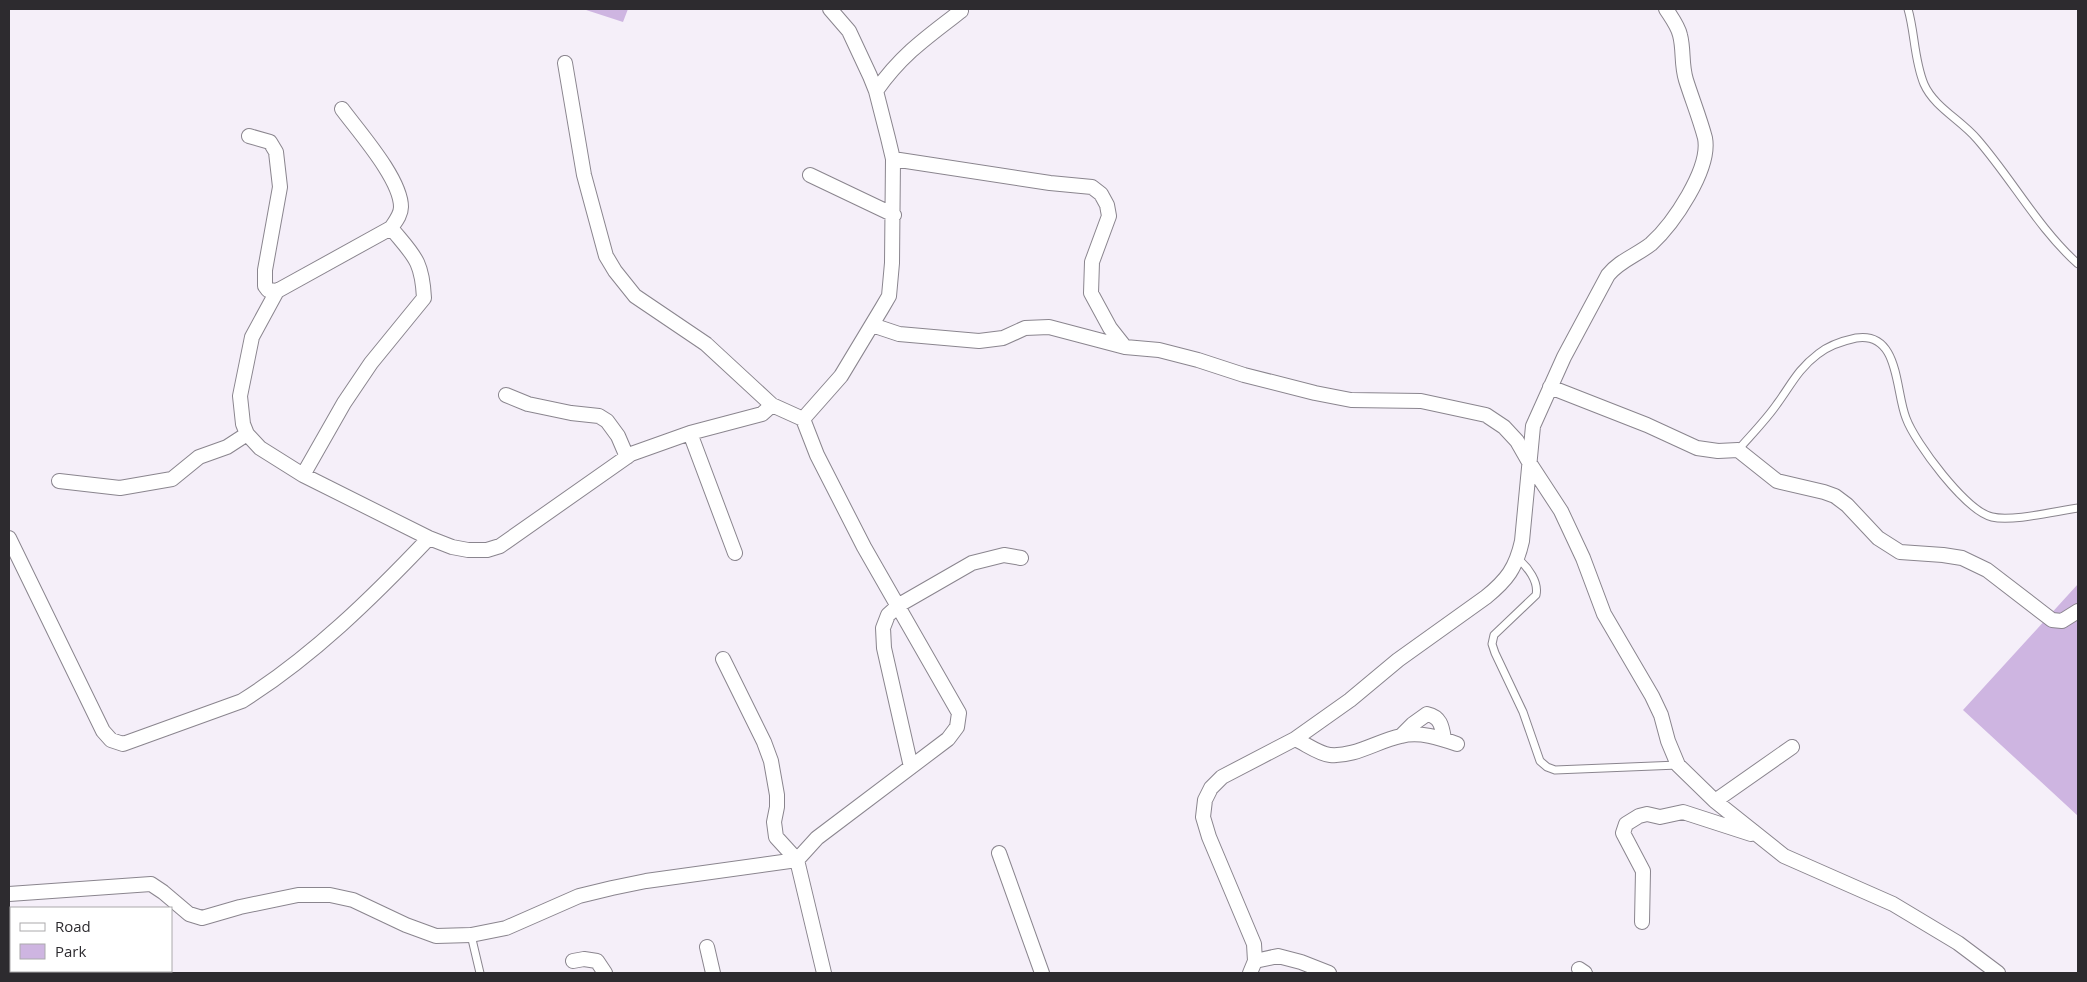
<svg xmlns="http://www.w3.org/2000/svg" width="2087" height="982" font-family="'Open Sans',sans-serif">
  <rect width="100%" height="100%" fill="#f5eff9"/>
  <path fill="#ceb5e1" d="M583,9H628L623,22Z
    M2078,584V816L1963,710Z"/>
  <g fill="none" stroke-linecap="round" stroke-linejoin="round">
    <defs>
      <path id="service" d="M1908,9C1915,33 1914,60 1924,84C1934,107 1961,120 1977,139C2012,179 2038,228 2078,264
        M1738,450C1751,435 1766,420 1777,404C1791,385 1798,369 1818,354C1829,345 1842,341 1856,338C1900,331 1895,391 1906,418C1915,443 1966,511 1992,517C2012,522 2056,511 2078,508
        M1518,559C1528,567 1539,582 1536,595L1494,635L1492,644L1495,653L1523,712L1540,761L1547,767L1555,770L1678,765
        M471,935L480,973"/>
      <path id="minor" d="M876,91C901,55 927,37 961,11
        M342,109C359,132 401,179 401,207C401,215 395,222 391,228L277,291L252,337L240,396L243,424L247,434L260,448L303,475L429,538L452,547L468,550H487L500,546L631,454L690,433L762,414L772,405L706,344L635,296L615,271L606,256L584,175L565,63
        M249,136L270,142L276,152L280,187L265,270V286L268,290L277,291
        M893,159L1050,183L1092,187L1101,194L1107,205L1109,216L1092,262L1091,293L1110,328L1125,347
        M810,175L894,215
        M872,325L899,334L979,341L1003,338L1025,328L1049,327L1125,347L1159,350L1198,360L1244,375L1315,393L1351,400L1421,401L1486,415L1504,427L1517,441L1529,462L1561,511L1583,558L1604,614L1652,696L1661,715L1668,741L1678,765L1715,801L1784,856L1893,904L1958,943L1998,973
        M1550,387L1647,425L1697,448L1718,451L1738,450L1777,481L1824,492L1835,496L1847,505L1878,538L1900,552L1943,555L1962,558L1987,570L2052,620L2062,621L2078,611
        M506,395L528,404L571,413L599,416L607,421L618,436L627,457
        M772,405L803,419
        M690,433L735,553
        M303,475L344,403L371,363L424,298C422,260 414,256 391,228
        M59,481L120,488L172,479L199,457L227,447L247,434
        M9,538L103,731L111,740L123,744L242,701C312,657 372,598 429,538
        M723,659L764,742L771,761L777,795V807L774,822L776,837L797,860
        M1401,736L1413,724L1427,714C1441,717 1442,727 1444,739
        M1295,739C1306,744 1319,754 1330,755C1355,757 1377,741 1401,736C1419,731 1440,738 1457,744
        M911,767L884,648L883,628L888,615L899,605L972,563L1004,555L1021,558
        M1715,801L1792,747
        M999,853L1042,973
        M9,894L151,884L163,892L189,914L202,918L240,907L298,895H330L353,900L406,925L436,936L471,935L506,928L579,896L612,888L646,881L797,860
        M1642,922L1643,871L1623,833L1626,824L1639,816L1647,814L1660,817L1683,812L1751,834
        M707,947L713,973
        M573,961L584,959L597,961L605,973
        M1255,961L1278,956L1301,962L1329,973
        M1579,969L1585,973
        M824,973L797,860L817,838L948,739L957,727L959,713L864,547L817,455L803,419L841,376L882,308L889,296L892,263L893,159L888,138L876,91L870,76L849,31L830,9
        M1250,973L1255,961L1254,944L1209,837L1203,817L1205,800L1211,788L1222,777L1295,739L1350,700L1398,660L1486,597C1507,580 1516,568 1522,541L1533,426L1564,357L1608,275C1619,261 1637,255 1651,244C1673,224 1711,169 1705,138C1700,119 1692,99 1686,80C1681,64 1684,50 1680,35C1678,26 1671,17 1666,9"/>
    </defs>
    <use href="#service" stroke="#8a858e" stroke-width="9"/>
    <use href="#minor" stroke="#8a858e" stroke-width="16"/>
    <use href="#service" stroke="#fff" stroke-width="7"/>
    <use href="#minor" stroke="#fff" stroke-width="14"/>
  </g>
  <rect width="2087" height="982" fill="none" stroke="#2d2b2f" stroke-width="20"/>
  <rect x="10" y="907" width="162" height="65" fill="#ffffff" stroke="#abaaac"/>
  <rect x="20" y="923" width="25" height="8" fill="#ffffff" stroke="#abaaac"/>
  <text x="55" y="932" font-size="15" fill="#2d2b2f">Road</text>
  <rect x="20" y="944" width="25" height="15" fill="#ceb5e1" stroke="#abaaac"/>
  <text x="55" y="957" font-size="15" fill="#2d2b2f">Park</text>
</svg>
